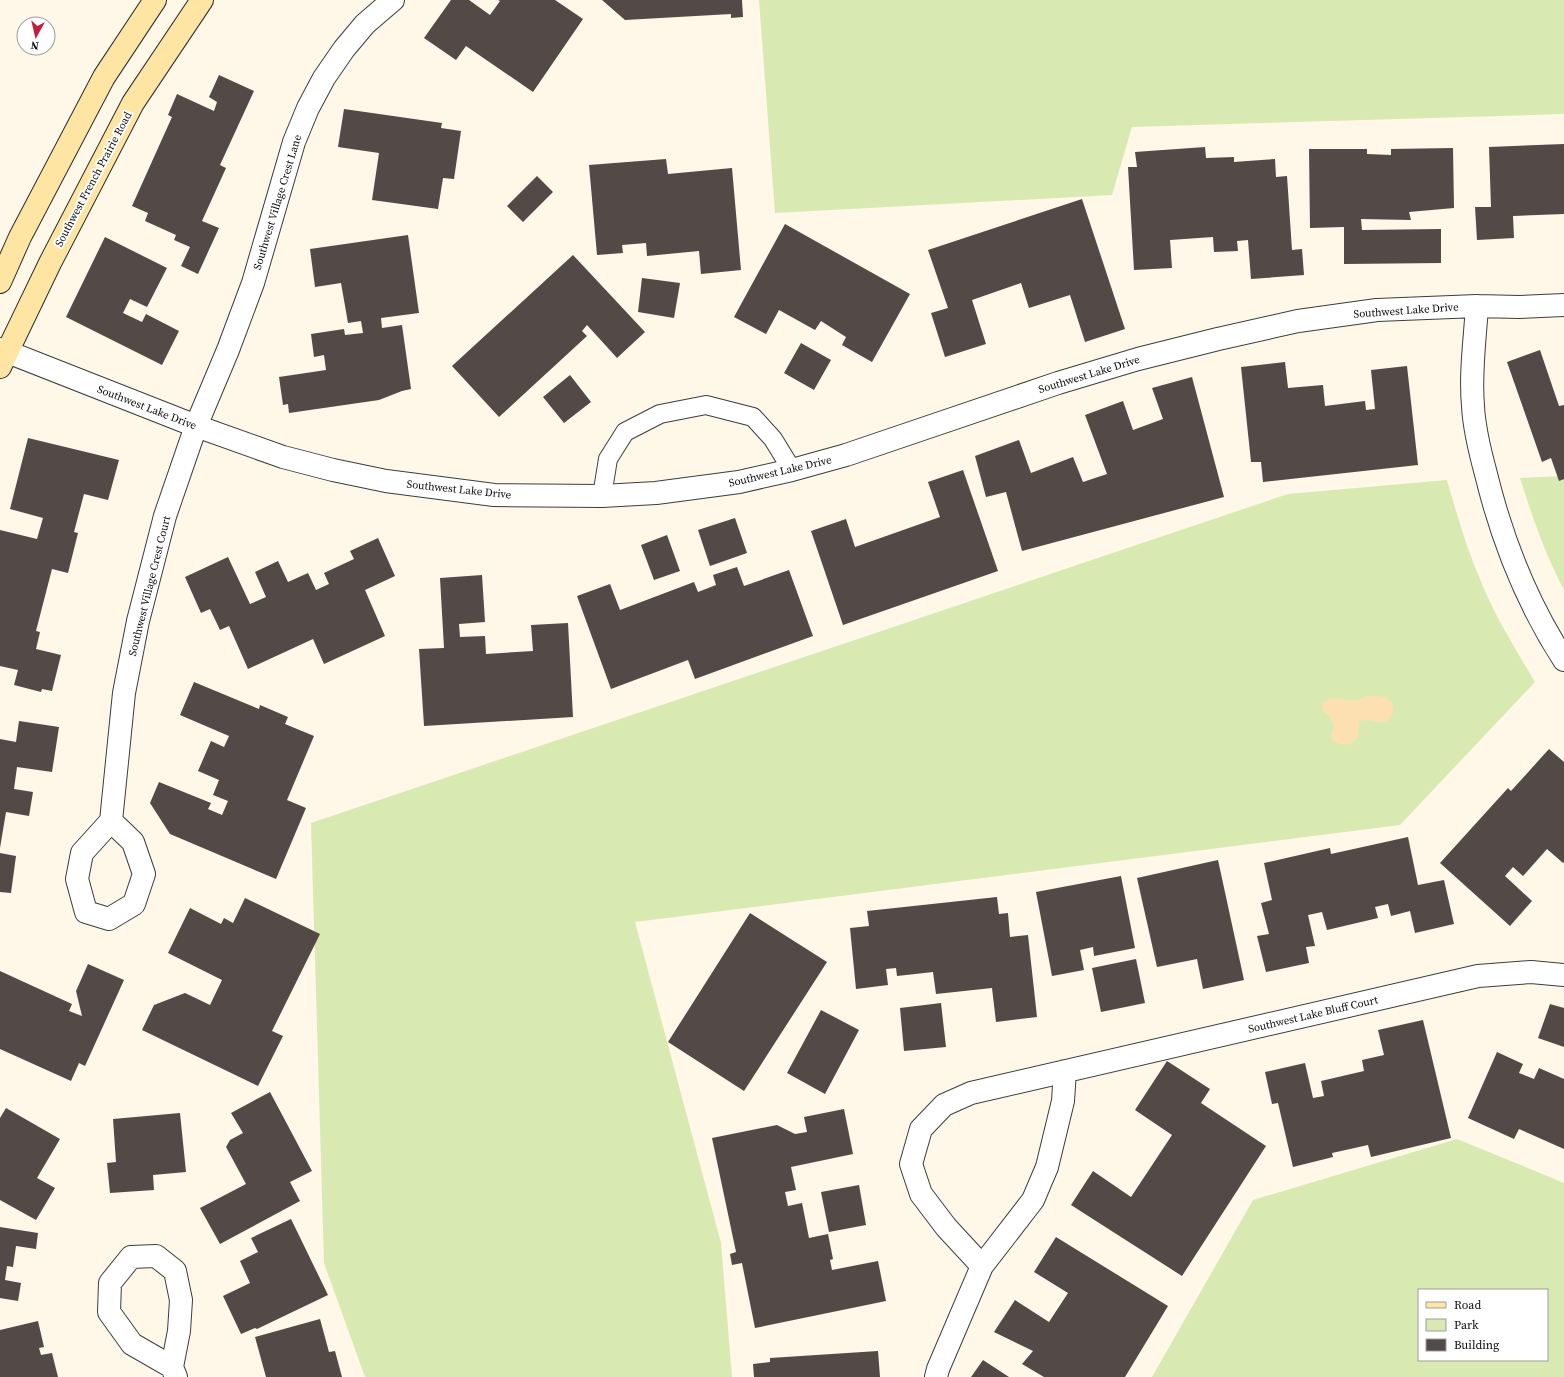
<svg xmlns="http://www.w3.org/2000/svg" width="1564" height="1377" font-family="'Source Serif 4',serif">
  <rect width="100%" height="100%" fill="#fff7e8"/>
  <path fill="#d8eab1" fill-rule="evenodd" d="M759,0H1564V114L1132,127L1112,195L775,213Z
    M1564,476V590C1545,554 1532,516 1520,478Z
    M1447,480C1457,515 1467,550 1482,584C1496,618 1516,650 1535,682L1400,825L635,922L721,1243L732,1377H365L324,1263L311,823L1288,494Z
    M1457,1139L1564,1183V1377H1152L1253,1200ZM1419,1290H1547V1360H1419Z"/>
  <path fill="#fde0b2" d="M1366,696C1374,696 1381,695 1388,699C1398,705 1393,721 1382,722C1376,723 1370,720 1364,720L1359,722C1359,726 1359,732 1358,735C1354,747 1342,746 1333,741L1331,736L1334,725L1329,716L1322,710V704C1332,694 1341,700 1353,700C1358,700 1362,698 1366,696Z"/>
  <path fill="#534946" d="M451,0H469L490,15L500,1L498,0H555L583,19L533,92L466,46L456,60L424,38Z
    M602,0H742L743,17L731,18V14L625,20Z
    M219,75L254,91L220,165L226,168L202,221L219,228L198,274L181,266L190,247L174,240L176,235L145,221L148,213L132,206L172,117L168,115L177,94L214,111L217,102L209,97Z
    M344,109L442,123L441,128L461,131L454,179L443,178L438,209L372,200L379,153L338,147Z
    M1564,144V214L1513,216L1514,238L1477,240L1475,207H1491L1489,147Z
    M1205,147L1206,158L1234,157V162L1275,159L1276,177L1287,176L1292,250L1302,249L1304,275L1251,279L1248,240L1237,241L1238,251L1214,252L1213,237L1170,240L1172,268L1134,270L1128,167H1137L1135,152Z
    M1453,148L1454,208L1409,212L1411,220L1361,219L1362,230L1441,229V263L1344,264V227L1310,228L1309,149H1367V154L1391,155V149Z
    M666,159L668,174L732,168L741,270L701,274L699,251L647,256L646,243L622,245L623,253L597,255L589,165Z
    M537,176L553,192L523,222L507,206Z
    M1082,199L1125,329L1085,342L1070,295L1029,308L1021,283L972,300L986,344L945,357L931,313L948,308L928,250Z
    M785,224L910,294L872,362L842,345L846,337L821,321L815,330L779,310L766,334L734,317Z
    M408,235L419,313L381,318L382,328L402,325L411,389L402,391L379,400L289,413L288,404L283,405L279,377L326,370L324,355L314,357L311,334L344,329L345,335L363,333L361,321L348,323L341,283L315,287L310,249Z
    M105,237L167,268L147,307L130,299L123,313L142,322L146,314L179,331L162,365L66,317Z
    M573,255L645,332L617,358L587,325L582,331L587,336L499,417L452,366Z
    M642,278L680,283L674,318L638,312Z
    M801,343L831,360L814,390L784,373Z
    M1540,350L1559,406L1564,405V479L1559,481L1551,458L1542,462L1507,362Z
    M1285,362L1288,388L1323,385L1325,406L1365,401L1366,410L1375,409L1371,370L1407,366L1418,465L1263,482L1261,462H1251L1241,367Z
    M570,375L591,402L564,423L543,397Z
    M1192,377L1224,497L1022,551L1006,492L986,497L975,456L1019,440L1031,473L1073,457L1083,482L1107,474L1085,415L1123,401L1133,430L1163,419L1152,388Z
    M28,438L119,460L108,500L84,494L74,532L78,533L68,573L52,569L36,631L40,632L36,649L61,655L52,691L42,689L41,692L14,685L18,670L0,666V530L37,539L43,518L10,509Z
    M963,470L998,571L843,625L811,531L846,519L855,547L940,517L928,482Z
    M735,518L747,553L710,566L698,530Z
    M667,535L680,571L654,580L641,545Z
    M378,538L395,576L365,590L385,636L324,664L313,639L248,669L229,626L220,630L210,609L201,613L185,577L228,557L250,604L266,597L255,572L278,561L288,582L308,573L316,590L329,584L324,573L354,559L350,551Z
    M737,567L744,586L789,570L813,636L695,679L688,660L611,689L577,596L610,584L620,610L694,582L698,592L716,585L713,575Z
    M482,575L485,622L459,624L460,637L485,636L486,654L533,651L531,625L568,623L573,717L424,726L419,649L444,648L440,578Z
    M194,682L259,709L260,705L288,717L285,724L314,736L287,800L306,808L276,879L170,834L150,803L159,782L211,803L208,809L222,815L228,801L213,795L219,780L198,771L211,741L224,747L229,736L180,715Z
    M19,721L59,727L52,772L17,767L14,789L33,792L29,816L6,812L0,848V739L16,742Z
    M1549,749L1564,762V862L1563,863L1547,849L1523,876L1513,867L1505,876L1532,901L1510,926L1440,863L1508,788L1511,791Z
    M1408,837L1418,885L1444,880L1454,924L1415,933L1410,911L1391,916L1388,904L1375,907L1378,918L1327,930L1322,912L1308,915L1315,946L1306,947L1309,963L1266,972L1257,936L1269,934L1261,903L1272,900L1264,863L1330,848L1331,854Z
    M0,853L16,856L11,893L0,892Z
    M1218,860L1244,980L1203,989L1197,959L1157,967L1137,878Z
    M1121,876L1135,948L1094,956L1093,947L1080,950L1084,970L1052,976L1036,892Z
    M997,897L999,914L1008,913L1010,937L1028,935L1037,1017L996,1022L992,988L936,994L933,972L897,976L896,968L886,969L888,985L856,989L850,928L869,926L867,911Z
    M245,898L320,934L272,1031L283,1036L258,1086L142,1030L154,1005L185,993L210,1005L222,980L168,953L190,908L221,924L224,918L233,923Z
    M750,913L827,962L744,1091L668,1042Z
    M1136,959L1145,1003L1101,1012L1092,968Z
    M88,964L124,980L85,1066L79,1063L71,1081L0,1049V971L72,1004L69,1011L82,1016L76,991Z
    M941,1003L946,1047L904,1051L900,1008Z
    M1550,1004L1564,1008V1047L1538,1038Z
    M821,1010L859,1030L825,1094L787,1073Z
    M1423,1020L1451,1138L1371,1157L1368,1145L1332,1153L1333,1157L1293,1167L1278,1103L1272,1104L1265,1072L1305,1063L1313,1098L1324,1096L1321,1081L1364,1071L1362,1060L1384,1055L1378,1030Z
    M1497,1052L1523,1064L1519,1073L1534,1079L1539,1068L1564,1079V1149L1519,1129L1514,1139L1468,1118Z
    M1167,1061L1210,1089L1201,1103L1266,1146L1182,1276L1071,1205L1093,1171L1131,1197L1172,1135L1135,1110Z
    M270,1092L312,1171L290,1182L300,1201L220,1244L200,1208L246,1184L226,1147L230,1140L243,1133L231,1113Z
    M6,1108L60,1139L37,1178L55,1188L36,1220L0,1200V1118Z
    M844,1109L853,1154L791,1167L796,1190L785,1192L788,1206L802,1203L809,1238L828,1234L833,1259L830,1260L832,1270L878,1261L886,1301L755,1328L742,1263L732,1265L730,1254L736,1252L712,1138L777,1125L795,1134L807,1132L804,1117Z
    M180,1113L186,1172L153,1175L154,1190L110,1193L107,1163L116,1162L113,1119Z
    M859,1185L866,1225L829,1232L821,1192Z
    M291,1219L328,1295L257,1329L255,1328L241,1334L223,1296L250,1283L240,1261L258,1252L251,1238Z
    M0,1227L38,1233L36,1249L16,1246L13,1267L7,1266L5,1280L21,1283L18,1301L0,1298Z
    M1056,1237L1168,1306L1125,1377H1044L1022,1364L1033,1351L994,1332L1015,1300L1049,1322L1068,1293L1034,1272Z
    M320,1319L329,1352L335,1351L342,1377H266L255,1337Z
    M38,1321L44,1347L39,1348L41,1355L52,1353L58,1377H0V1330Z
    M878,1351L880,1377H754L753,1364L770,1362V1358Z
    M983,1360L1009,1377H971Z"/>
  <g fill="none" stroke-linecap="round" stroke-linejoin="round">
    <defs>
      <path id="lane" d="M602,496L608,459L625,432L660,414L706,405L753,417L773,439L792,470"/>
      <path id="street" d="M1477,306C1475,339 1470,373 1473,406C1474,429 1480,452 1486,474C1502,540 1527,603 1564,660
        M0,349L196,426L283,457L333,470L386,481L494,495L602,496L656,493L739,482L792,470L846,455L1058,383L1138,359L1218,339L1298,321L1377,310L1477,306L1519,307L1564,305
        M111,821L124,693L138,621L165,516L196,426L228,350L253,283L294,142L308,108L324,78L344,49L365,24L393,0
        M111,821L133,842L144,874L134,904L109,919L86,912L77,879L82,853Z
        M982,1266L946,1227L921,1194L911,1164L921,1129L944,1105L971,1093L1478,976L1531,972L1564,975
        M172,1367L132,1344L109,1312L110,1283L131,1257L156,1256L175,1271L181,1300L179,1331L172,1367L176,1377
        M936,1377L938,1369L982,1266L1033,1200L1047,1167L1063,1101L1065,1071"/>
      <path id="secondary" d="M0,282L20,237L104,77L155,0
        M0,367L50,263L133,103L202,0"/>
    </defs>
    <use href="#lane" stroke="#3d3d3d" stroke-width="20"/>
    <use href="#street" stroke="#3d3d3d" stroke-width="24"/>
    <use href="#secondary" stroke="#2c2c2c" stroke-width="24"/>
    <use href="#lane" stroke="#fff" stroke-width="18"/>
    <use href="#street" stroke="#fff" stroke-width="22"/>
    <use href="#secondary" stroke="#ffe5a3" stroke-width="22"/>
  </g>
  <g text-anchor="middle" stroke-width="4" stroke-linejoin="round" paint-order="stroke">
    <g font-size="11" fill="#0a0a0a" stroke="#fff">
      <text transform="translate(93 179) rotate(-62)" y="4">Southwest French Prairie Road</text>
      <text transform="translate(277 202) rotate(-73)" y="4">Southwest Village Crest Lane</text>
      <text transform="translate(1406 310) rotate(-4)" y="4">Southwest Lake Drive</text>
      <text transform="translate(1089 374) rotate(-17)" y="4">Southwest Lake Drive</text>
      <text transform="translate(147 407) rotate(21)" y="4">Southwest Lake Drive</text>
      <text transform="translate(780 471) rotate(-13)" y="4">Southwest Lake Drive</text>
      <text transform="translate(459 489) rotate(6)" y="4">Southwest Lake Drive</text>
      <text transform="translate(149 586) rotate(-76)" y="4">Southwest Village Crest Court</text>
      <text transform="translate(1313 1014) rotate(-13)" y="4">Southwest Lake Bluff Court</text>
    </g>
  </g>
  <rect x="1418" y="1289" width="130" height="72" fill="#ffffff" stroke="#9d9d9d"/>
  <rect x="1426" y="1302" width="20" height="6" fill="#ffe5a3" stroke="#9d9d9d"/>
  <text x="1454" y="1309" font-size="12" fill="#0a0a0a">Road</text>
  <rect x="1426" y="1319" width="20" height="12" fill="#d8eab1" stroke="#9d9d9d"/>
  <text x="1454" y="1329" font-size="12" fill="#0a0a0a">Park</text>
  <rect x="1426" y="1339" width="20" height="12" fill="#534946" stroke="#9d9d9d"/>
  <text x="1454" y="1349" font-size="12" fill="#0a0a0a">Building</text>
  <g transform="translate(36 36) rotate(188)"><circle r="19" fill="#ffffff" stroke="#9d9d9d"/>
  <path d="M0-3L7 15L0 10L-7 15Z" fill="#be1f41"/>
  <text y="-6" font-size="11" font-weight="bold" text-anchor="middle" fill="#0a0a0a">N</text>
  </g>
</svg>
